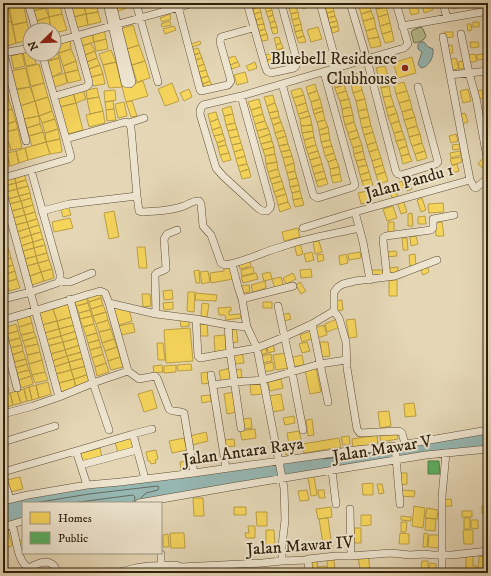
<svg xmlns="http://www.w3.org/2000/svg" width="491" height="576" font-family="'IM FELL DW Pica',serif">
  <rect width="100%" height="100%" fill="#e5d7b6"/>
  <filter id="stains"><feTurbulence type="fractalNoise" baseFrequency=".005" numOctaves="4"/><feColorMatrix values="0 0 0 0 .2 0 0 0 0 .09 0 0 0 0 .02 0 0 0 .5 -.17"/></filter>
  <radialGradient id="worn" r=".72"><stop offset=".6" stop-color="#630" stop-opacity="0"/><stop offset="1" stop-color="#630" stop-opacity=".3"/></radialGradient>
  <path fill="#b4be8e" stroke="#72704d" d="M421,27L423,29L426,36C424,41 419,42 414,43L411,32L413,30Z"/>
  <path fill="#96b8b4" stroke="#6e7c71" d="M421,42H424L428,47L431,48L433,49C434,57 429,67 421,68L418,64L422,52L418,49V44Z
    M488,430V449L446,453L139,503H23V521L3,527V501L19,496Z"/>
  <path fill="#f6d55c" stroke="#bb9f44" d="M3,3H8L12,21L3,23Z
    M14,3H23L27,22L12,25L8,5Z
    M32,3H44L45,8L33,11Z
    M47,3H60L62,14L49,17Z
    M75,3H83L86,14L74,17L70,5Z
    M83,3H96L98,12L86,14Z
    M251,3H258L259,7L253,9Z
    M288,3H295L296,7L289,8Z
    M301,3H310L311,6L303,9Z
    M369,3L371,11L361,14L359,6Z
    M374,3H385L386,7L376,9Z
    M408,3H416L417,5L409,7Z
    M426,3H431L433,10L424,13L422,4Z
    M451,3H461L462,7L453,9Z
    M124,4L125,9L118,11L116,5Z
    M270,4L272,10L266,12L265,6Z
    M332,5L334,11L327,13L325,7Z
    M417,5L419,13L411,15L409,7Z
    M259,7L261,12L254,14L253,9Z
    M296,7L298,12L291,14L289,8Z
    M386,7L388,14L378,17L376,9Z
    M45,8L49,17L36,21L33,11Z
    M272,10L273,15L268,17L266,12Z
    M334,11L335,16L328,18L327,13Z
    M371,11L374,18L363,21L361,14Z
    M98,12L101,22L88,25L86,14Z
    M261,12L262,18L256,20L254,14Z
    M298,12L299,18L292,20L291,14Z
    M62,14L67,30L54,33V30H51L49,17Z
    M86,14L88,25L75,28L74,17Z
    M170,14L171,19L162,22L160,18Z
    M388,14L390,23L380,26L378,17Z
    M273,15L275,21L270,23L268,17Z
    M335,16L337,21L329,23L328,18Z
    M49,17L51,30H38L36,21Z
    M262,18L264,24L257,25L256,20Z
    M299,18L301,24L294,26L292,20Z
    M374,18L376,28L366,31L363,21Z
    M12,21L16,43L4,47L3,23Z
    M170,21L171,25L162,27L161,24Z
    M275,21L277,27L271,28L270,23Z
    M337,21L338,26L331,28L329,23Z
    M27,22L30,35V40L16,43L12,25Z
    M473,22H479V27H473Z
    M390,23L392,31L382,34L380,26Z
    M264,24L265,29L259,31L257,25Z
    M301,24L302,30L295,32L294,26Z
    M467,24H471L472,30L468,31Z
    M133,25L139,45L127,49L120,29Z
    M174,26L176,30L165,34L163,29Z
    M338,26L339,31L332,33L331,28Z
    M277,27L278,33L273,34L271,28Z
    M318,27L322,39L311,42L307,30Z
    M376,28L379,37L368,39L366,31Z
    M104,29L106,39L94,42L92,32Z
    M265,29L267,34L260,36L259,31Z
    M302,30L304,36L297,38L295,32Z
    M392,31L394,41L385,43L382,34Z
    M92,32L94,42L82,46L79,36Z
    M444,32H453V37L444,38Z
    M267,34L268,40L262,41L260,36Z
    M304,36L306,42L299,43L297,38Z
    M279,37L281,43L276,45L274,38Z
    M379,37L381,46L371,48L368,39Z
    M106,39L108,49L96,51L94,42Z
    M70,40L71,49L59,53L58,44Z
    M200,41L201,44L190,48L189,45Z
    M470,42H478L479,47L471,48Z
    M91,43L95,51L85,55L82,46Z
    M281,43L283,48L277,50L276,45Z
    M54,44H55L59,58L48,61L46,54H54Z
    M139,45L145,61L132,65L127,49Z
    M452,45L453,53H448L447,46Z
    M198,48L200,53L193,55L191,50Z
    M283,48L284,54L279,55L277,50Z
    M71,49L76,61L63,66L59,53Z
    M30,50V54H33L36,64L26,66L23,52Z
    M111,50L116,62L103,65L99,54Z
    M95,51L97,58L87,62L85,55Z
    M22,53L25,66L14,69L11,56Z
    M200,53L202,58L195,60L193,55Z
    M273,53L275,58L267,60L265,55Z
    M488,53V58L478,60L476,55Z
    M287,54L288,58L280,60L279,56Z
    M475,54L477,61L469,63L467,55Z
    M312,55L313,62L307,64L305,57Z
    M235,56L238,62L230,65L228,58Z
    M412,57L416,73L398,78L393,63Z
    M59,58L62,72L52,77L48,61Z
    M97,58L100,65L89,69L87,62Z
    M202,58L204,64L197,67L195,60Z
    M275,58L276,62L268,65L267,60Z
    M288,58L289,63L282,65L280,60Z
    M456,58L459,69L451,70L449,60Z
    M76,61L78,70L65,73L63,66Z
    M145,61L150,78L137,82L132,65Z
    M463,61L465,68L459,69L458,62Z
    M116,62L122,87L109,88L103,65Z
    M238,62L240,66L232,69L230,65Z
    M255,62L257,68L249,71L246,66Z
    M39,64L44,83L31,86L26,67Z
    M204,64L206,70L199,72L197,67Z
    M100,65L103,74L91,77L89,69Z
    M385,66L388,76L379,78L376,68Z
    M26,68L30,87L15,89L11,71Z
    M78,70L81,80L68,83L65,73Z
    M206,70L208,76L201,78L199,72Z
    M245,72L248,82L237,85L234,75Z
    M65,73L67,83L55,87L52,77Z
    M357,73L360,81L351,84L348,76Z
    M3,74L7,87L3,88Z
    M103,74L105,84L93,86L91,77Z
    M208,76L210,81L203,84L201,78Z
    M388,76L389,86L381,88L379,78Z
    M342,78L344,85L335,88L333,81Z
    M143,81L148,96L126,102L122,87Z
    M210,81L212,86L205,89L203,84Z
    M360,81L362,90L353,93L351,84Z
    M404,82L407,91L396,94L394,85Z
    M44,83L48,97L35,101L31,87Z
    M172,83L179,101L165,106L158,89Z
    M315,84L317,91L308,94L306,87Z
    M344,85L346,91L337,94L335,88Z
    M389,86L391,96L383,97L381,88Z
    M7,87L9,100L3,102V88Z
    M30,87L35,101L20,106L16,90Z
    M97,88L99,97L87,99L86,90Z
    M301,88L304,95L293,98L291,91Z
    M189,89L192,97L184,101L180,93Z
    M468,89L471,101L463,103L460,91Z
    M83,90L86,99L76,103L73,93Z
    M115,90L116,100L105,102L104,91Z
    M362,90L365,99L356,101L353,93Z
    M482,90L484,98L478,99L476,91Z
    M317,91L320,99L311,102L308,94Z
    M346,91L349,99L340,101L337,94Z
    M407,91L410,100L399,103L396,94Z
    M73,93L76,103L60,107L58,98Z
    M273,95L275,103L267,106L264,97Z
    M304,95L306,103L296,106L293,98Z
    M391,96L394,106L386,108L383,97Z
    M48,97L52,111L39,116L35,101Z
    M99,97L103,111L90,114L87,99Z
    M259,99L261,107L251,110L248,102Z
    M320,99L322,107L313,110L311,102Z
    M349,99L351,107L342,109L340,101Z
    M365,99L367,109L358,111L356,101Z
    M9,100L12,109L3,112V102Z
    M410,100L412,109L402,112L399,103Z
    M35,101L39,116L24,119L20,106Z
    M113,101L114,109L106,110L105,102Z
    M132,101L137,116L131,117L126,102Z
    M124,102L127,116L118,118L115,104Z
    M76,103L83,130L68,134L60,107Z
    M275,103L278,111L269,113L267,106Z
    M306,103L308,111L298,114L296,106Z
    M231,106L233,114L224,116L222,109Z
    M394,106L397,113L388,116L386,108Z
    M261,107L263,114L253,117L251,110Z
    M322,107L323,111L314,114L313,110Z
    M351,107L353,115L343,117L342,109Z
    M12,109L16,121L4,125L3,112Z
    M114,109L116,120L107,121L106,110Z
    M367,109L369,117L360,119L358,111Z
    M412,109L415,117L404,120L402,112Z
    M484,110H488V121L486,122Z
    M52,111L55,119L42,123L39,116Z
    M103,111L105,123L89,127L86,115Z
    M278,111L279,117L271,119L269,113Z
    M308,111L310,116L300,119L298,114Z
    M323,111L325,120L317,122L314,114Z
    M216,112L218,119L210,122L208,114Z
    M397,113L399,121L391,124L388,116Z
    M465,113L468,122L461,124L459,115Z
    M233,114L235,123L226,125L224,116Z
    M263,114L265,121L255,124L253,117Z
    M353,115L354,122L345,125L343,117Z
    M39,116L40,124L27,128L24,119Z
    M310,116L312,125L301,126L300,119Z
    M279,117L281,122L273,125L271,119Z
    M369,117L371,126L362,128L360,119Z
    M415,117L417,126L407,129L404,120Z
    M55,119L58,129L45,133L42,123Z
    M218,119L221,127L212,130L210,122Z
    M325,120L328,127L319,130L317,122Z
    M16,121L18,129L5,132L4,125Z
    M265,121L268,128L257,131L255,124Z
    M399,121L402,131L394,133L391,124Z
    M281,122L284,130L275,133L273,125Z
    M354,122L357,130L348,133L345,125Z
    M235,123L237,129L228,131L226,125Z
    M40,124L43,132L29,136L27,128Z
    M312,125L313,131L302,133L301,126Z
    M371,126L373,132L364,135L362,128Z
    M417,126L420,134L409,137L407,129Z
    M221,127L223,134L214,136L212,130Z
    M328,127L329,133L320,135L319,130Z
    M268,128L270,134L259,138L257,131Z
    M18,129L22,148L11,150L5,132Z
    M58,129L60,139L46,142L45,133Z
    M237,129L239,136L230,138L228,131Z
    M284,130L286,136L277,139L275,133Z
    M357,130L359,137L350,140L348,133Z
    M313,131L314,137L304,140L302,133Z
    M402,131L405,139L396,141L394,133Z
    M3,132H5L11,150L3,154Z
    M43,132L46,142L32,146L29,136Z
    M373,132L376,142L367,145L364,135Z
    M329,133L330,140L321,142L320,135Z
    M223,134L225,140L217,143L214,136Z
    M270,134L272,141L261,144L259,138Z
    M420,134L422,143L412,146L409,137Z
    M456,134L458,141L451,143L449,136Z
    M239,136L241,143L232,145L230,138Z
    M286,136L288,144L279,146L277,139Z
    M314,137L316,145L306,148L304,140Z
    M359,137L362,145L353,148L350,140Z
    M60,139L62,152L50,154L46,142Z
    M405,139L407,146L399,149L396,141Z
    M225,140L226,145L218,147L217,143Z
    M330,140L332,146L323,148L321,142Z
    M272,141L274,147L263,150L261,144Z
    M46,142L50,154L28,160L25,148Z
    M376,142L378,149L369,152L367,145Z
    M241,143L243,149L234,152L232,145Z
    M422,143L425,151L415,154L412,146Z
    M288,144L290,150L281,152L279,146Z
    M460,144V149L453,150L452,145Z
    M226,145L229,153L220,155L218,147Z
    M316,145L318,151L308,154L306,148Z
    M362,145L363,151L354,154L353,148Z
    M332,146L334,153L325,156L323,148Z
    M407,146L409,154L401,156L399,149Z
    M274,147L275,154L265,156L263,150Z
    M25,148L28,160L19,163L16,151Z
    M243,149L245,156L236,159L234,152Z
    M378,149L381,158L372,161L369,152Z
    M290,150L292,156L283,158L281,152Z
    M16,151L19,163L10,166L7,153Z
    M318,151L320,157L310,160L308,154Z
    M363,151L365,159L356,161L354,154Z
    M425,151L427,158L417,161L415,154Z
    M460,151L461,155L451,158L450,153Z
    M7,153L10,166L3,168V154Z
    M229,153L231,160L223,162L220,155Z
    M334,153L336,159L328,162L325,156Z
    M275,154L277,162L266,164L265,156Z
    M409,154L412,161L403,164L401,156Z
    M245,156L247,164L238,166L236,159Z
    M292,156L294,163L285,166L283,158Z
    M320,157L322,164L312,167L310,160Z
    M461,157L462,162L452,165L450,159Z
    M381,158L383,165L374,168L372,161Z
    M483,158L488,164V171L487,172L478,164Z
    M336,159L339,167L330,169L328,162Z
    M365,159L367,165L358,167L356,161Z
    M277,162L278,169L268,172L266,164Z
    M294,163L295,171L287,173L285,166Z
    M247,164L249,169L240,172L238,166Z
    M322,164L324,171L314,174L312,167Z
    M457,164L459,171L453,173L451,166Z
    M367,165L369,172L360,175L358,167Z
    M383,165L385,172L376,175L374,168Z
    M339,167L340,174L331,176L330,169Z
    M249,169L251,177L242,179L240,172Z
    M278,169L280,176L270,179L268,172Z
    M295,171L297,178L289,180L287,173Z
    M324,171L326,178L316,181L314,174Z
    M369,172L371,179L362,181L360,175Z
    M385,172L388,181L379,184L376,175Z
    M24,173L26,180L16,183L14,176Z
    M340,174L342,181L333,183L331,176Z
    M14,176L16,183L4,186L3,179Z
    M280,176L282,181L272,184L270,179Z
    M297,178L299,185L290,187L289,180Z
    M326,178L328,184L318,187L316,181Z
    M408,178L412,189L407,191L403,180Z
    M371,179L373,185L364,188L362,181Z
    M26,180L28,186L17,189L16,183Z
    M282,181L284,188L274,192L272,184Z
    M402,181L404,188L399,190L397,183Z
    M16,183L17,189L6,192L4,186Z
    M393,183L398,197L392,198L388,185Z
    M299,185L300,191L292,193L290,187Z
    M28,186L30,193L19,196L17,189Z
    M284,188L286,194L276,197L274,192Z
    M17,189L19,196L8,199L6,192Z
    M300,191L302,198L293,200L292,193Z
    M367,191L370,202L361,204L358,193Z
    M30,193L31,198L21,201L19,196Z
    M286,194L288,202L278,205L276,197Z
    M19,196L21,201L9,204L8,199Z
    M31,198L33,205L23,208L21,201Z
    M302,198L304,205L295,207L293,200Z
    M422,198L426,210L421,212L417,200Z
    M403,200L407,212L401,214L397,202Z
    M21,201L23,208L11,211L9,204Z
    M288,202L291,208L280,212L278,205Z
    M443,203L444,212L429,213L428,204Z
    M33,205L35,212L25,215L23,208Z
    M68,205L71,215L63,217L60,207Z
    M393,206L397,218L387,221L383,209Z
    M23,208L25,215L13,218L11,211Z
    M114,211L119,237L109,239L104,213Z
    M35,212L37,219L27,222L25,215Z
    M412,213L413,226H408V214Z
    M25,215L27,222L15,225L13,218Z
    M425,216L426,224H418V217Z
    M70,218L73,228L54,232L52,222Z
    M37,219L39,225L29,228L27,222Z
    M27,222L29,228L17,232L15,225Z
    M388,222H394V234H388Z
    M442,222L444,236H436L435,223Z
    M39,225L41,232L31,235L29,228Z
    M29,228L31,235L19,239L17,232Z
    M298,228L300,237L284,241L282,232Z
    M41,232L43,239L33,242L31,235Z
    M31,235L33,242L21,246L19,239Z
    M416,236L418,244L411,246L410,237Z
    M3,237H5L7,245L3,246Z
    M402,238H407L408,250H403Z
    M43,239L45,245L34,248L33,242Z
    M319,241L322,252L315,254L313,242Z
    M33,242L34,248L23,251L21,246Z
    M300,243L303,254L297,256L294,244Z
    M7,245L9,251L3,253V246Z
    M45,245L47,253L36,256L34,248Z
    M137,247H145L147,268H139Z
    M34,248L36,256L25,259L23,251Z
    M9,251L11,258L3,260V253Z
    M396,251L397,256L386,257V252Z
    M312,252L314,260L306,262L304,254Z
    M360,252L361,258L349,260L348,254Z
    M47,253L49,260L38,263L36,256Z
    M323,254L324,260L318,262L317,255Z
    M346,254L348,263L340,265L339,256Z
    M415,254L416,266H410L409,255Z
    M36,256L38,263L27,266L25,259Z
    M11,258L13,265L3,268V260Z
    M49,260L52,269L41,272L38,263Z
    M250,261L251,266L240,269L239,264Z
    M38,263L41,272L30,276L27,266Z
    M13,265L15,271L4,275L3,268Z
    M427,265L429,272L423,275L420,268Z
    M231,266L233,279L211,283L210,273L224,271V267Z
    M253,267L254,273L242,276L241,270Z
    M398,267V274L389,275L388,268Z
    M52,269L54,278L44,281L41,272Z
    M311,269L312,277L301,278L300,270Z
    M199,270L200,283H196L194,271Z
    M371,270H383V276H371Z
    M15,271L17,279L6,282L4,275Z
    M208,271L210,282L202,284L200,272Z
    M41,272L44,281L32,285L30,276Z
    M270,272L272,279L264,281L262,274Z
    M256,273L258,279L243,283L241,277Z
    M293,273L296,279L286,284L283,278Z
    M281,277L284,287L275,289L272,279Z
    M17,279L20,288L9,291L6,282Z
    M389,280H397V296H389Z
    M265,281L266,288L253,292L251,285Z
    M6,282L9,291L3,293V283Z
    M300,282L306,291L301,294L296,285Z
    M249,285L250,292L242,293L241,286Z
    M172,290L173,299L164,300L163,291Z
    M188,292H195L194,312L187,311Z
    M100,293L101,298L89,302L87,297Z
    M196,293L217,295L216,301L195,300Z
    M142,294H150L151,306L143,307Z
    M86,298L88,303L76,306L75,301Z
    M101,298L103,305L91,309L89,302Z
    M342,300L343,310L335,311L334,301Z
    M173,302V309L164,310L163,303Z
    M263,302H272V308H263Z
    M88,303L90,310L79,313L76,306Z
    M202,303L209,304L207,317L201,316Z
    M68,304L72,317L57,321L53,309Z
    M103,305L106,312L93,316L91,309Z
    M113,306L129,309L132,321L119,325Z
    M231,307V311H229V315L240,314L241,318L226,320L225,315H219L218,308Z
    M53,309L57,321L42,325L38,313Z
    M90,310L92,316L80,319L79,313Z
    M106,312L108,320L96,324L93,316Z
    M289,313L291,319L284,321L282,315Z
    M30,316L32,323L19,327L17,319Z
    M92,316L94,324L83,327L80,319Z
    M72,317L74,325L59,329L57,321Z
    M337,319L340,327L327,332L325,324Z
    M355,319L357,337L349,338L346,320Z
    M108,320L111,329L99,332L96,324Z
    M180,320H189V326L181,327Z
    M57,321L59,329L44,333L42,325Z
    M32,323L34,332L21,335L19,327Z
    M133,323L135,332L121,335L119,326Z
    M16,324L18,331L6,334L4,328Z
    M94,324L97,333L86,336L83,327Z
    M207,324L208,336H198L197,325Z
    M74,325L76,331L61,336L59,329Z
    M324,325L327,335L317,338L314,328Z
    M236,327L238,342L230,343L228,328Z
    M190,328L193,361L166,363L164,330Z
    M59,329L61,336L46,340L44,333Z
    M111,329L114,339L102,343L99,332Z
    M18,331L20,338L8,341L6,334Z
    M76,331L78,338L63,342L61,336Z
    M311,331L314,338L302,342L300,335Z
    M34,332L36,337L23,341L21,335Z
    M97,333L99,340L88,343L86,336Z
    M225,335L226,351L215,352L214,336Z
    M61,336L63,342L48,346L46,340Z
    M36,337L38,344L25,347L23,341Z
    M20,338L22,345L10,348L8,341Z
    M78,338L80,345L65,350L63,342Z
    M114,339L117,347L105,351L102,343Z
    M99,340L101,347L90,350L88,343Z
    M63,342L65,350L50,354L48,346Z
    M307,342L310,351L302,353L299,344Z
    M320,342H328L330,356L322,357Z
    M157,343H163L165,360H158Z
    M38,344L40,352L27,355L25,347Z
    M22,345L23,351L12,355L10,348Z
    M80,345L82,352L67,356L65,350Z
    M273,345L275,351L268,353L267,346Z
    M101,347L103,354L92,358L90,350Z
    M117,347L120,357L108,361L105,351Z
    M266,348L267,353L260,355L259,349Z
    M65,350L67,356L52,361L50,354Z
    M23,351L26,359L14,362L12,355Z
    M40,352L42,360L29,364L27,355Z
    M82,352L84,358L69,362L67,356Z
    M242,352L244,363L235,364L233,353Z
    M285,353L288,368L276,370L273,355Z
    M103,354L106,363L95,367L92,358Z
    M271,354L272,361L262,363L260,356Z
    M302,355L304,365L291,367L289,358Z
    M67,356L69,362L54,367L52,361Z
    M120,357L123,367L111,370L108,361Z
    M84,358L86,366L71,370L69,362Z
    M26,359L27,364L15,368L14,362Z
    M42,360L45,372L32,375L29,364Z
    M69,362L71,370L56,374L54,367Z
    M273,362L274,370L264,372L262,365Z
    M106,363L109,372L97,376L95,367Z
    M27,364L29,370L17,373L15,368Z
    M191,364L192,370L178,371L177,365Z
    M162,365L163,372L154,373L153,366Z
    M176,365V372L164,373V366Z
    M86,366L89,374L74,379L71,370Z
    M230,368L232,379L221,381L219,371Z
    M316,368L321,392L310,394L305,370Z
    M241,369L242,378H235L234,370Z
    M29,370L31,376L19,380L17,373Z
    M71,370L74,379L59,383L56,374Z
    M45,372L48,380L35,383L32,375Z
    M208,372L209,383L202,384L201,373Z
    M89,374L91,383L76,388L74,379Z
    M31,376L33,384L21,388L19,380Z
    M74,379L76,388L61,392L59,383Z
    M281,379L283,388L270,391L268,382Z
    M6,382L9,391L3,393V383Z
    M48,382L51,394L39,398L36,385Z
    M262,383L264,394L251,395L250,385Z
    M36,385L39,398L32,400L29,387Z
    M29,387L32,400L27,401L24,389Z
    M24,389L27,401L21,403L17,391Z
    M152,390L157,408L144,412L138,394Z
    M17,391L21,403L13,405L10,393Z
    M234,392L237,412L227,414L224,394Z
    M10,393L13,405L7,407L3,394Z
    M3,394L7,407L3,408Z
    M281,394L284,410L272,412L269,396Z
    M210,395L211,401L202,403L201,396Z
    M414,403L416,416L405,417L404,404Z
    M389,411L391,426L380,428L378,412Z
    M294,416L295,423L285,425L283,418Z
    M251,418L252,428L244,429L243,419Z
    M312,419L314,435L308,436L306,420Z
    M255,429L256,438L242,440L240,431Z
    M299,431L302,443L289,445L287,433Z
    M206,432L208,441L192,445L190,436Z
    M397,433L398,439L381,442L380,436Z
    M377,435L378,446L353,449L352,439Z
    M131,436L134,448L118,453L115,441Z
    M349,436L350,444L343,445L341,437Z
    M184,438L187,450L172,453L169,441Z
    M339,438L341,447L304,453L302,444Z
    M234,439L235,446L224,447V440Z
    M100,448L102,458L81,464L78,454Z
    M294,449L295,454L286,455L285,450Z
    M156,450L158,459L155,460L156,463L151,464L150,461H148L146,452Z
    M190,461L191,469L181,470L180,462Z
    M399,473H407V484L400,485Z
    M314,476L317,495L311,496L308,477Z
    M20,477L23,489L10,492L7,480Z
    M373,483V495H363L362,484Z
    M377,484H382L384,493L379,494Z
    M307,490L309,500L300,501L298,491Z
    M318,490H324L325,498H319Z
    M401,490L415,491L414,497L400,496Z
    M193,498H203L204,516H194Z
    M451,499L452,506H444L443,500Z
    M487,504L488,513H482V506H487Z
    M414,506L425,508L423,528L412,526Z
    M234,507H246V515H234Z
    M331,507L332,517L318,519L316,509Z
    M427,508L438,510L437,519L425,518Z
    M462,511H472V517H462Z
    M256,512H267V526H257Z
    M361,515H371V525L361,526Z
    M401,516L411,517V521L401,520Z
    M328,518L332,548L324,549L319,519Z
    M426,518L436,519L435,531L425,530Z
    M464,518H470V529H464Z
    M471,520H478V529L471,528Z
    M401,522H407L406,532H401Z
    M248,526H255V538H246L245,533H249Z
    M354,528H361V543H354Z
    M8,530L12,546L5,548L3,541V531Z
    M266,530H274L275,545H266Z
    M463,530H473V544H464Z
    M170,533H184L185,548H171Z
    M400,533L409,534V544H399Z
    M424,533L428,534L427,547H423Z
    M168,534L169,547H163V535Z
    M429,535H439V548L428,547Z
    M23,540V550L21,551L19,541Z
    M466,553H473V566H477V573H466Z
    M368,556L370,568L360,569L358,557Z
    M479,556L488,557V572L478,571Z
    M309,559H317L318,573H310Z
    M334,559L335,573H328L327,560Z
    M422,561H428V569H421Z
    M430,563L436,564V569H429Z
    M326,566L327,573H318V567Z
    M202,569L203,573H194V570Z
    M370,570L371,573H350V572Z"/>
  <path fill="#5aae61" stroke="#4e8448" d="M428,461H439L440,474H428Z"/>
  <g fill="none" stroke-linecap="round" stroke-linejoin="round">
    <path stroke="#646c60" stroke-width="1" d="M324,459L373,453
      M34,503L89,494L157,486L159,487L158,490L146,493L141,498
      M72,503L133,495L135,497L134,503"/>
    <defs>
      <path id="minor" d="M28,3L36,30
        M107,3L125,83L127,84H130L132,82L112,3
        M136,3L158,82
        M177,3L200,90L201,91L228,85L231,81L220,42L221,37L253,28
        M247,3L265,66L267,71L271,73L294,68L296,66L297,61L281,3
        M320,3L333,51
        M350,3L367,60L396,172L398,174L401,175L436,164L438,162L418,87
        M443,3L447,18
        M402,26L488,11
        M487,26L488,38
        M461,34L469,73L476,98L486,152L488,160
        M443,37L470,180L474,187L476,188L488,178
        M54,42L194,3
        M3,50L26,141
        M3,53L30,48
        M450,75L488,71
        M282,84L313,194L314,196L318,198L353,187L355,185L324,72
        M55,96L86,87L89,84V82L67,3
        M241,96L271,205L270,208L267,211H263L259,209L223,176L216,168L200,114C200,110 200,108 203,105L241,96L404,48L408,44L396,3
        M129,123L144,118
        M66,139L125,122L129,123L131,128L137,196L139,211L143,212C157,211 171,211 184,206C189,204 194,200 199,201L201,204L203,226L211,235L221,263L225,265C245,262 262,252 281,247C306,238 333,234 359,228
        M3,178L69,159L71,157L66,139L42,54
        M3,192L59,397
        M42,211L69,204L137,196
        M355,212L363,242L370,280
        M303,228L355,212L470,180
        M232,264L238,287L242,299L247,327L257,348L284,488L285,520L282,546V561
        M387,277L383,240V238L386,236L431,230L433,228V219L454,215
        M60,280L65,282H70L92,273
        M3,299L31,292L57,283L60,280V274L31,170
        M70,299L93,383L109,430
        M242,299L293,286
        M109,303L156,314L196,319L228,325L247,327
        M278,306L292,372L303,430
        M156,314L155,275L157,273L166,269V267L164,239L167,234L177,230
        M196,319L198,356L200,358L257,348L284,337L312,324L334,311
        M3,320C36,311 68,300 100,291L105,293L109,303L128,371L139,379L155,376L157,378L169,409C173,413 180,410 184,413L194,473
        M312,324L328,402
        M228,325L230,352L241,428
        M3,332L17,388
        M211,375L226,468
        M213,385L235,382L263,380L320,364L346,360
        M3,414L33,406L59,397L93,383L128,371
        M3,442L55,426
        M405,444L402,433L399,431L360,433L357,429L347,368L346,342L339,318L334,311V292L338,287L343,284L355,281L395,276L437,260
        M395,446L400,504
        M76,451L133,434
        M81,465L137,450
        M332,471L336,504
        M3,472L76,451L87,485
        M3,478L10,499
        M145,479L133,434L152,429
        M3,501L28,495L87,485L120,482L194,473L355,450L395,446L488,430
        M139,503L236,486L426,455L488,449
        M350,509L351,556
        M12,525C17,537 16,561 29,568C35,565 45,559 52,564C55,565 56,570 57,573
        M3,527L23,521
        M161,554V566
        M308,559L309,573
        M116,573L135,568L149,566L176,565L181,567L262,563L282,561L306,560L308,559L336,556H351L391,553L410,555L424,554L433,555H452L488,551
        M442,573V496L446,453"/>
    </defs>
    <use href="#minor" stroke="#5e4e36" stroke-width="8"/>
    <use href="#minor" stroke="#eee5d0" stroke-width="7"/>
  </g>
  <circle fill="#8f2418" stroke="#eee5d0" stroke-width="1.5" cx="405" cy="68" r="4"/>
  <g text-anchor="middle" stroke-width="4" stroke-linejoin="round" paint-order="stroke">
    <g font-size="17" fill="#31210c" stroke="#eee5d0" text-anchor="end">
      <text x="397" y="64">Bluebell Residence<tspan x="397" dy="20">Clubhouse</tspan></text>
    </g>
    <g font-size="17" fill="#31210c" stroke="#eee5d0">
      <text transform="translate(409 181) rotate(-16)" y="6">Jalan Pandu 1</text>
      <text transform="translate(382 448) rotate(-9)" y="6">Jalan Mawar V</text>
      <text transform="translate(243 451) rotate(-8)" y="6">Jalan Antara Raya</text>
      <text transform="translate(300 545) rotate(-4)" y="6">Jalan Mawar IV</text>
    </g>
  </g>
  <rect width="491" height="576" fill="none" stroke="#e5d7b6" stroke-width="16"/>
  <rect x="4" y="4" width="483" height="568" fill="none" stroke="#31210c" stroke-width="2"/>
  <rect x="8" y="8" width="475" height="560" fill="none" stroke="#31210c"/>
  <rect x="22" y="502" width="140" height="52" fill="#eee5d0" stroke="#a29782"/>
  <rect x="30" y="512" width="20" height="12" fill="#f6d55c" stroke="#a29782"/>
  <text x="58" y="522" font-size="12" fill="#31210c">Homes</text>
  <rect x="30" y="532" width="20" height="12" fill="#5aae61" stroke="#a29782"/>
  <text x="58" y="542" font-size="12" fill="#31210c">Public</text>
  <g transform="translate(42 42) rotate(247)"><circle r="19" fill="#eee5d0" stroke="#a29782"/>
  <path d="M0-3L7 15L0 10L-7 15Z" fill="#8f2418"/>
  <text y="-6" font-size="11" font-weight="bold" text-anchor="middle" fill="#31210c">N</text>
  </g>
  <rect width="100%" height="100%" filter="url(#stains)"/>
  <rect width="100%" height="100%" fill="url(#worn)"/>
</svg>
